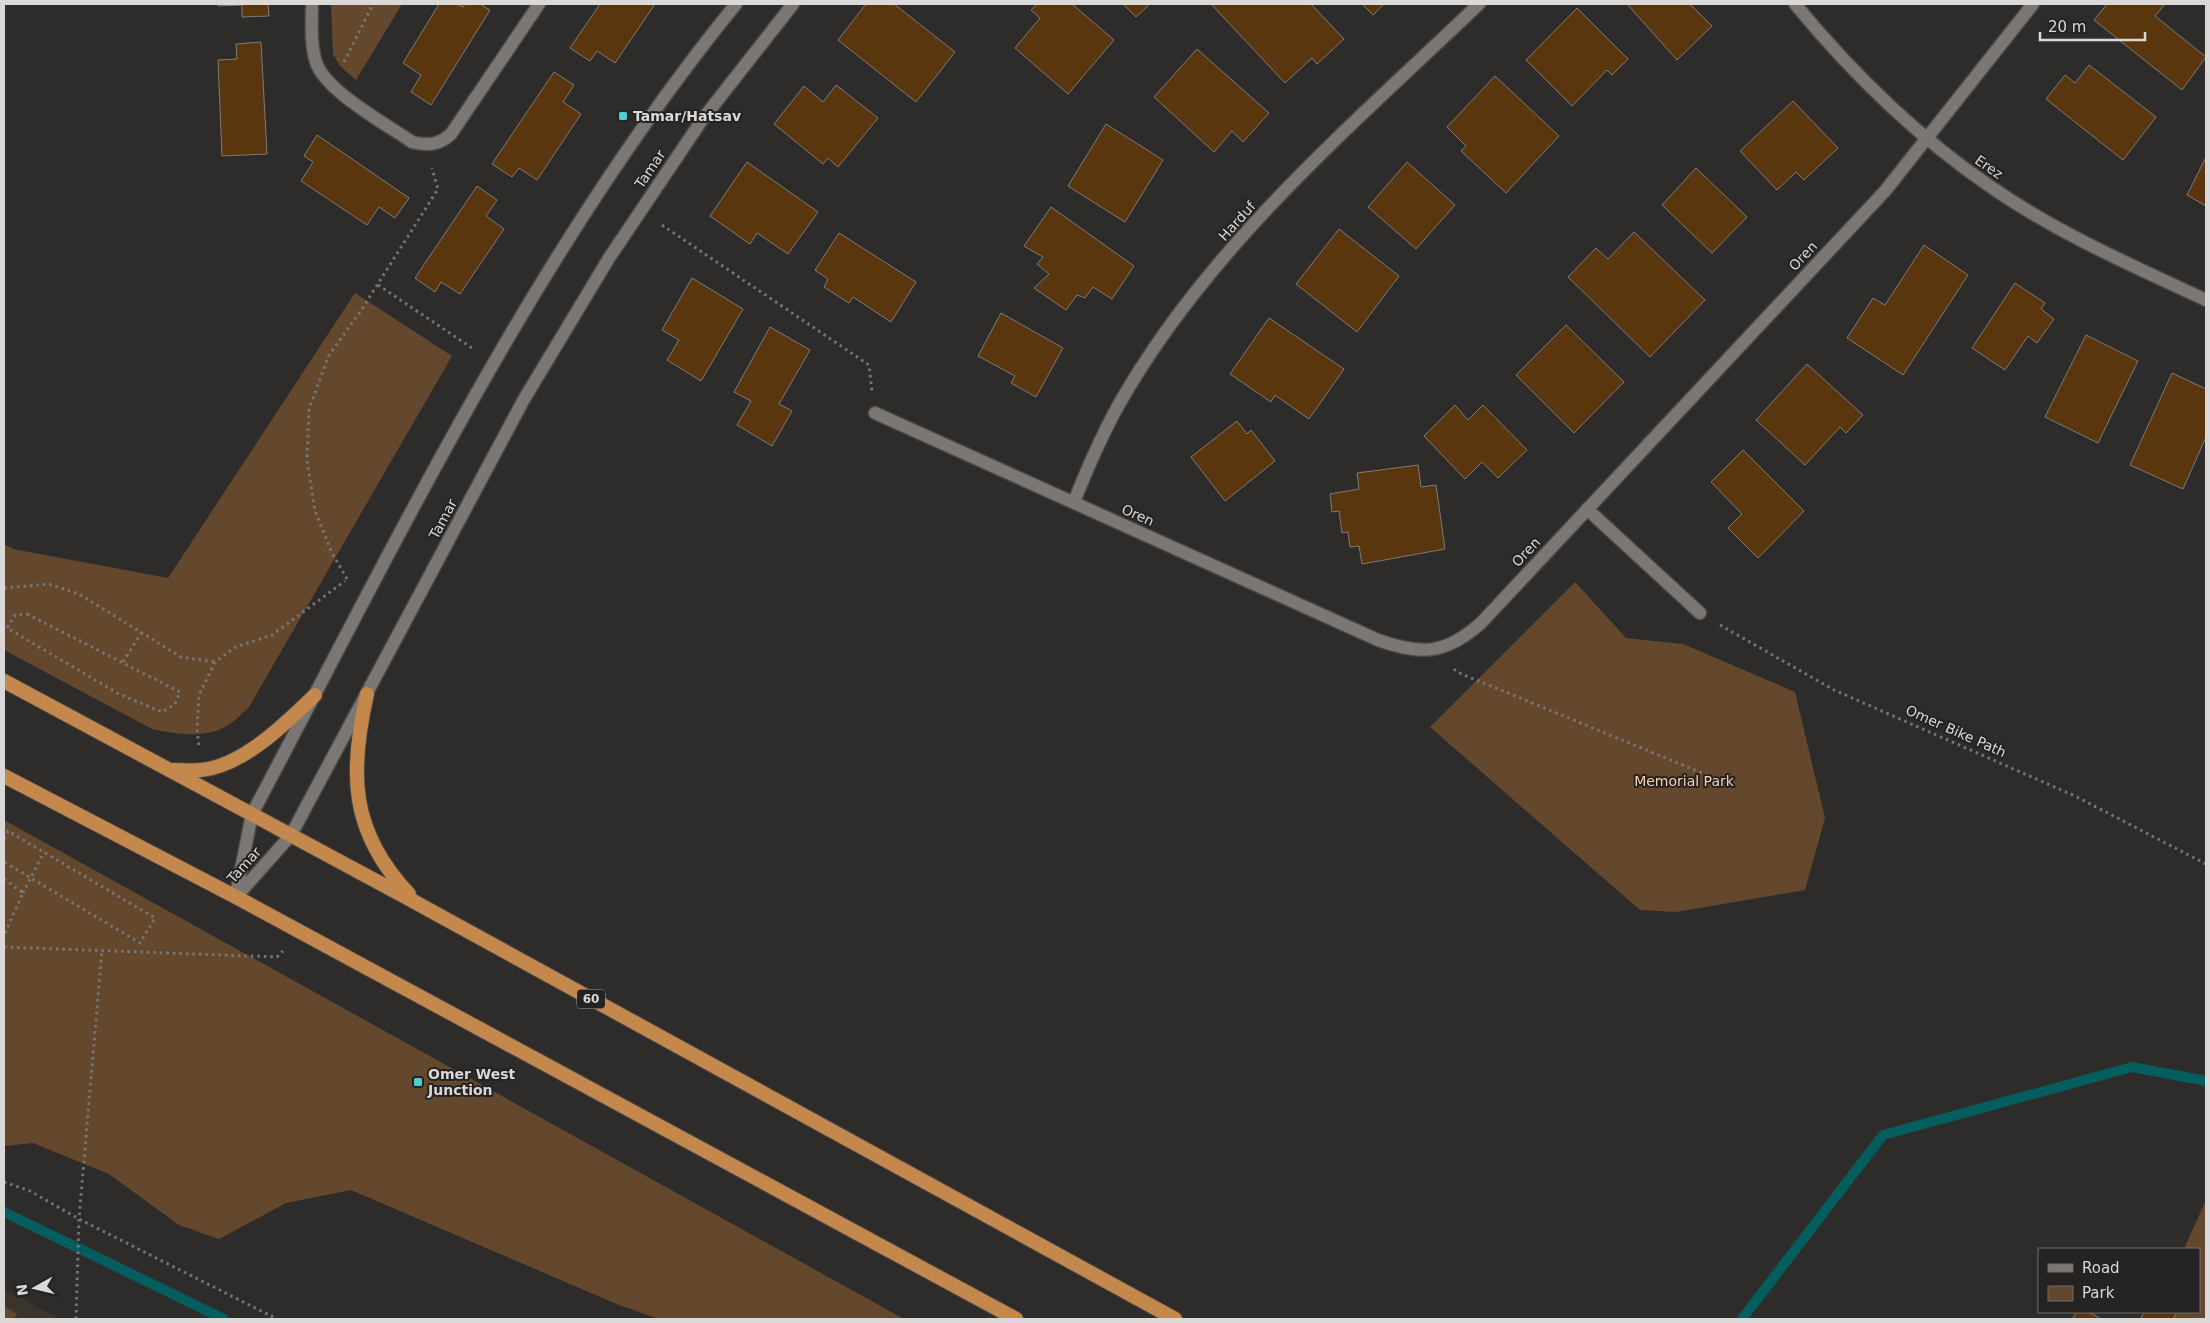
<svg xmlns="http://www.w3.org/2000/svg" width="2210" height="1323" font-family="'DejaVu Sans',sans-serif">
  <rect width="100%" height="100%" fill="#2e2c2b"/>
  <path fill="#3a342d" d="M4,1289L60,1319H4Z"/>
  <path fill="#64482e" d="M331,4H402L356,80L340,66L333,54Z
    M355,293L452,356L249,707C242,713 236,721 228,725C207,739 176,734 152,729L4,650V544L13,549L168,578Z
    M1575,582L1626,638L1683,644L1795,692L1825,818L1805,890L1676,912L1640,910L1430,727Z
    M4,820L904,1319H659L619,1305L351,1190L286,1203L219,1239L179,1225L109,1174L33,1143L4,1146Z
    M2206,1200V1319H2151L2155,1312H2199V1249H2184Z
    M4,1306L17,1314L14,1319H4Z"/>
  <g fill="none" stroke-linecap="round" stroke-linejoin="round">
    <path stroke="#055e5e" stroke-width="10" d="M4,1212L224,1319
      M1742,1319L1883,1135L2132,1067L2206,1081"/>
  </g>
  <path fill="#5a360f" stroke="#7d7b78" d="M218,4H268L269,16L242,17V5L218,6Z
    M439,4H457L463,7L465,4H480L490,10L431,105L411,92L421,75L403,63Z
    M600,4H655L615,63L597,51L590,61L570,48Z
    M866,4H894L955,52L916,102L838,40Z
    M1037,4H1072L1114,40L1068,94L1015,48L1040,18L1031,10Z
    M1123,4H1150L1136,17Z
    M1211,4H1311L1344,39L1317,64L1312,58L1285,83Z
    M1362,4H1384L1373,15Z
    M1627,4H1690L1712,26L1677,60Z
    M2107,4H2165L2155,16L2206,57L2182,90L2094,20Z
    M1577,8L1628,59L1612,75L1607,70L1572,106L1526,60Z
    M261,42L267,154L222,156L218,60L237,59L236,44Z
    M1197,49L1269,113L1243,142L1232,131L1214,152L1154,97Z
    M2089,65L2156,117L2123,160L2046,99L2065,75L2075,83Z
    M554,72L574,85L563,102L581,114L537,180L519,168L512,177L492,164Z
    M1495,76L1559,136L1506,193L1461,151L1466,146L1447,127Z
    M836,85L878,118L838,167L828,158L823,164L774,124L804,86L823,102Z
    M1793,101L1838,148L1804,180L1796,172L1777,190L1740,151Z
    M1106,124L1163,160L1125,222L1068,186Z
    M317,135L409,198L395,218L379,207L367,225L301,181L313,162L304,156Z
    M2206,157V206L2187,195Z
    M747,162L818,212L788,254L757,233L750,244L710,216Z
    M1407,162L1455,205L1416,249L1368,207Z
    M1696,168L1747,217L1712,253L1662,205Z
    M477,186L497,200L486,216L504,229L460,294L441,282L435,292L415,278Z
    M1051,207L1134,266L1112,299L1093,287L1085,298L1077,295L1066,310L1034,288L1049,274L1037,264L1043,257L1024,246Z
    M1339,229L1399,276L1357,332L1296,284Z
    M1634,232L1705,300L1650,357L1568,277L1596,248L1608,259Z
    M839,233L916,282L891,322L853,297L849,303L824,287L828,279L815,270Z
    M1924,245L1968,275L1903,375L1847,338L1873,298L1885,305Z
    M692,278L743,309L701,381L667,360L679,340L662,330Z
    M2015,283L2045,303L2041,309L2054,319L2037,343L2028,336L2005,370L1972,348Z
    M1001,313L1063,348L1036,397L1011,383L1015,376L978,356Z
    M1269,318L1344,369L1309,419L1275,395L1271,402L1230,374Z
    M1566,325L1624,382L1574,433L1516,375Z
    M770,327L810,350L779,404L792,411L772,446L737,425L751,401L734,392Z
    M2086,335L2138,361L2098,443L2045,417Z
    M1807,364L1863,415L1846,433L1840,427L1805,465L1756,420Z
    M2172,373L2206,389V437L2183,489L2130,465Z
    M1455,405L1468,420L1483,405L1527,450L1498,478L1482,462L1465,479L1424,436Z
    M1237,421L1247,434L1251,430L1275,461L1225,501L1191,457Z
    M1743,450L1804,511L1758,558L1728,528L1742,514L1711,482Z
    M1418,465L1421,487L1436,485L1445,549L1362,564L1359,546L1350,547L1348,532L1342,533L1339,511L1332,512L1330,494L1359,489L1357,473Z
    M2077,1312H2089L2101,1319H2072Z
    M2145,1312H2177L2173,1319H2144L2141,1317Z"/>
  <g fill="none" stroke-linecap="round" stroke-linejoin="round">
    <defs>
      <path id="service" d="M1587,509L1700,613"/>
      <path id="minor" d="M312,4C312,22 310,43 316,62C325,91 386,124 412,142C428,146 439,145 451,134L539,4
        M875,413L1378,640C1422,656 1446,654 1481,623L1885,191L2033,4
        M1074,502C1087,469 1101,437 1118,406C1207,248 1350,127 1479,4"/>
      <path id="tertiary" d="M1795,4C1852,73 1916,136 1991,187C2057,233 2133,266 2206,300
        M236,895L252,814C399,537 537,248 736,4
        M236,897L291,835L523,401L609,258L702,120L793,4"/>
      <path id="trunk" d="M4,681L402,895L1175,1319
        M367,694C349,773 350,832 409,894
        M173,770C182,770 192,771 201,770C243,766 286,723 315,695
        M4,776L236,897L1016,1319"/>
    </defs>
    <use href="#service" stroke="#4a4846" stroke-width="15"/>
    <use href="#minor" stroke="#4a4846" stroke-width="15"/>
    <use href="#tertiary" stroke="#4a4846" stroke-width="15"/>
    <use href="#trunk" stroke="#4a4846" stroke-width="16"/>
    <path stroke="#777574" stroke-width="3" stroke-dasharray="2.5 4" stroke-linecap="butt" d="M344,62L373,4
      M662,225L869,365L872,391
      M378,285L475,350
      M347,579L332,553L315,511L307,460L309,409L329,355L360,312L438,189L432,168
      M4,588L49,584L79,594L181,657L215,662
      M27,614L180,692L175,704L162,712L119,694L7,628L15,615Z
      M1720,625L1834,690L2075,796L2206,864
      M123,662L142,632
      M1454,669L1457,672L1731,785
      M199,745L197,730L199,695L215,662L236,647L272,635L345,581
      M4,839L8,831L155,918L140,943L4,862
      M4,879L23,893L4,935
      M23,893L44,852
      M4,947L277,957L283,951
      M4,1182L30,1191L79,1219L277,1319
      M76,1319L79,1219L102,950"/>
    <use href="#service" stroke="#7a7775" stroke-width="12"/>
    <use href="#minor" stroke="#7a7775" stroke-width="12"/>
    <use href="#tertiary" stroke="#7a7775" stroke-width="12"/>
    <use href="#trunk" stroke="#c5884c" stroke-width="14"/>
  </g>
  <g fill="#52cdcd" stroke="#252321" stroke-width="2">
    <rect x="618" y="111" width="10" height="10" rx="2.5"/>
    <rect x="413" y="1077" width="10" height="10" rx="2.5"/>
  </g>
  <g text-anchor="middle" stroke-width="4" stroke-linejoin="round" paint-order="stroke">
    <rect fill="#252321" stroke="#a4a2a1" stroke-width="1" x="577" y="989.5" width="28" height="19" rx="4"/>
    <g font-size="12" font-weight="bold" fill="#dbd9d8">
      <text x="591" y="1003">60</text>
    </g>
    <g font-size="14" font-weight="bold" fill="#dbd9d8" stroke="#252321" text-anchor="start">
      <text x="633" y="121">Tamar/Hatsav</text>
      <text x="428" y="1079">Omer West<tspan x="428" dy="16">Junction</tspan></text>
    </g>
    <g font-size="14" fill="#dbd9d8" stroke="#252321">
      <text transform="translate(1989 167) rotate(35)" y="5">Erez</text>
      <text transform="translate(650 169) rotate(-56)" y="5">Tamar</text>
      <text transform="translate(1237 221) rotate(-48)" y="5">Harduf</text>
      <text transform="translate(1803 256) rotate(-47)" y="5">Oren</text>
      <text transform="translate(1138 515) rotate(24)" y="5">Oren</text>
      <text transform="translate(443 519) rotate(-62)" y="5">Tamar</text>
      <text transform="translate(1526 552) rotate(-47)" y="5">Oren</text>
      <text transform="translate(1956 731) rotate(24)" y="5">Omer Bike Path</text>
      <text transform="translate(244 865) rotate(-48)" y="5">Tamar</text>
    </g>
    <g font-size="14" fill="#f8d2b0" stroke="#252321">
      <text x="1684" y="786">Memorial Park</text>
    </g>
  </g>
  <rect width="2210" height="1323" fill="none" stroke="#dbd9d8" stroke-width="10"/>
  <rect x="2038" y="1248" width="162" height="65" fill="#252321" stroke="#6e6c6a"/>
  <rect x="2048" y="1264" width="25" height="8" fill="#7a7775" stroke="#6e6c6a"/>
  <text x="2082" y="1273" font-size="15" fill="#dbd9d8">Road</text>
  <rect x="2048" y="1286" width="25" height="15" fill="#64482e" stroke="#6e6c6a"/>
  <text x="2082" y="1298" font-size="15" fill="#dbd9d8">Park</text>
  <g transform="translate(35 1288) rotate(262)" stroke="#252321" stroke-width="4" paint-order="stroke">
  <path d="M0-4L9 19L0 12L-9 19Z" fill="#dbd9d8"/>
  <text y="-8" font-size="14" font-weight="bold" text-anchor="middle" fill="#dbd9d8">N</text>
  </g>
  <path d="M2040 32v8h105v-8" fill="none" stroke="#dbd9d8" stroke-width="2.5"/>
  <text x="2048" y="32" font-size="15" fill="#dbd9d8" stroke="#252321" stroke-width="4" paint-order="stroke">20 m</text>
</svg>
